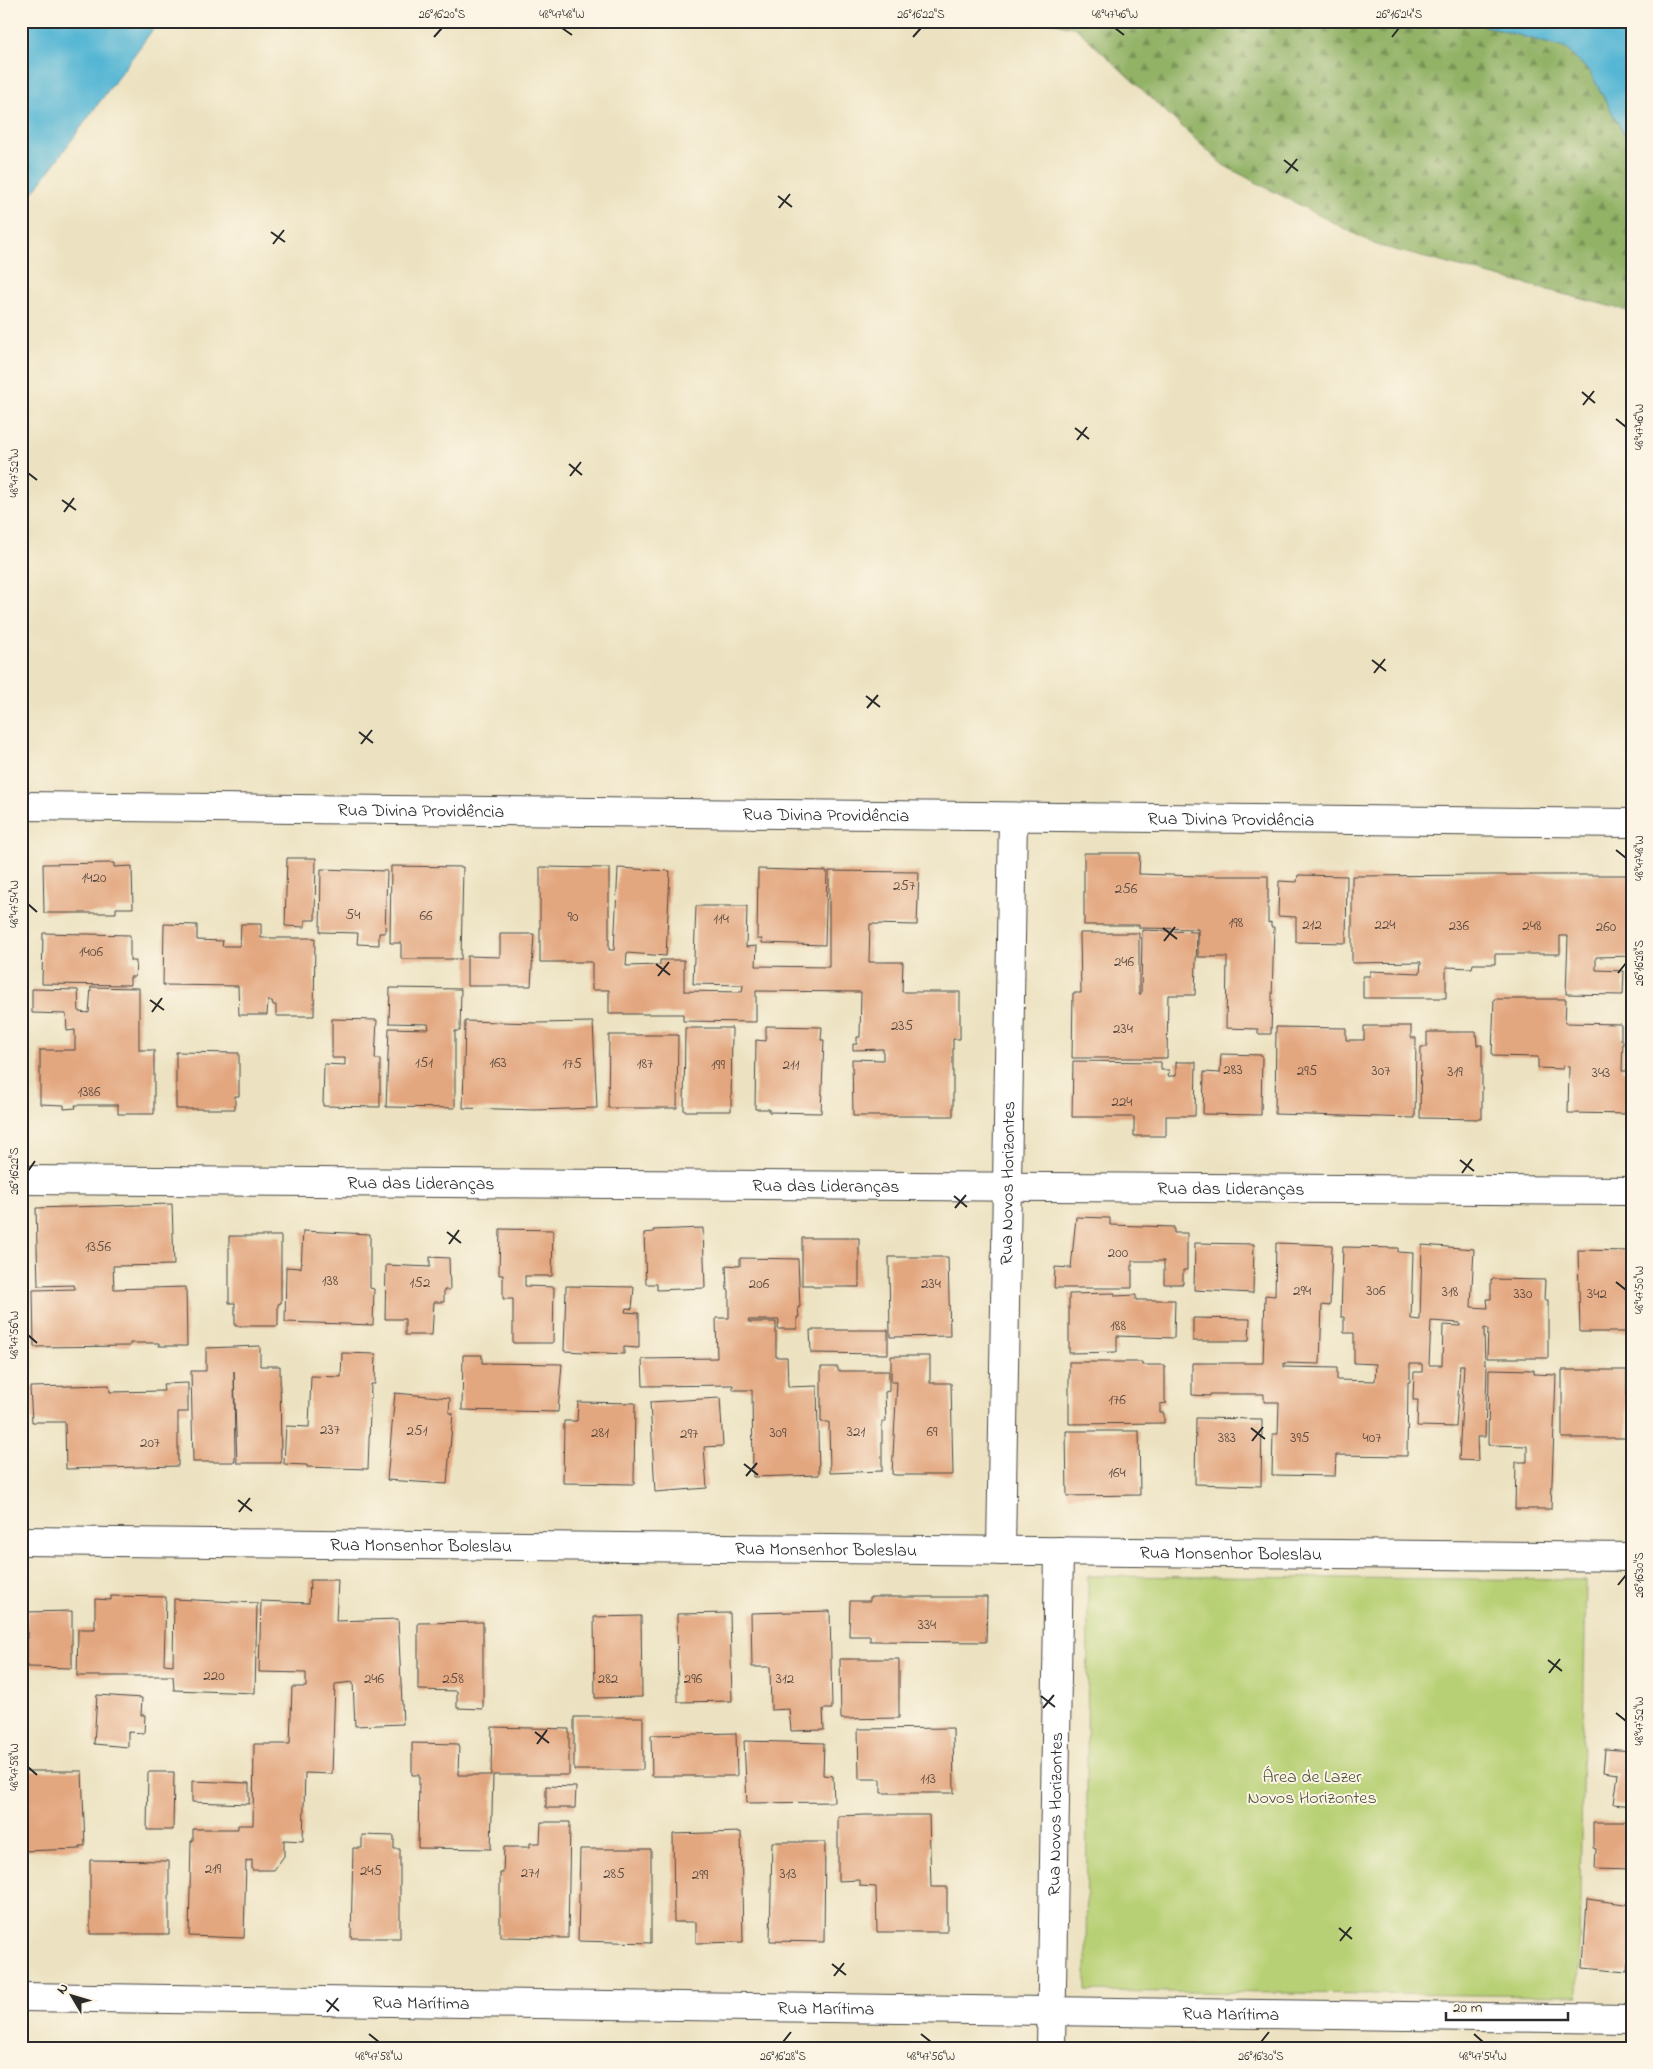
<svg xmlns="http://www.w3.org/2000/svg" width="1653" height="2069" font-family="'Indie Flower',sans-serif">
  <defs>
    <pattern id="forest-firs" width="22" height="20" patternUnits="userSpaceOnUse" patternTransform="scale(1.25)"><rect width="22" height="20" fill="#92b266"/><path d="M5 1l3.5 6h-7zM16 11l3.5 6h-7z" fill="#779154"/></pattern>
  </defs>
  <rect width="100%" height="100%" fill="#fcf5e5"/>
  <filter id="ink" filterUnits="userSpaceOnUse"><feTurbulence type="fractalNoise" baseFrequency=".02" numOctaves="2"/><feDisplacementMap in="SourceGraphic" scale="10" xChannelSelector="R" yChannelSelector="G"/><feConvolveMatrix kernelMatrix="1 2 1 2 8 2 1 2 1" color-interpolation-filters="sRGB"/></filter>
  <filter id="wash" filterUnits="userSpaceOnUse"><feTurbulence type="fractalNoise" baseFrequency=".0096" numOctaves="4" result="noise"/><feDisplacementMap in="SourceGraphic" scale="20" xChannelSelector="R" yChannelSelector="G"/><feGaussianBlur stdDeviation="1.12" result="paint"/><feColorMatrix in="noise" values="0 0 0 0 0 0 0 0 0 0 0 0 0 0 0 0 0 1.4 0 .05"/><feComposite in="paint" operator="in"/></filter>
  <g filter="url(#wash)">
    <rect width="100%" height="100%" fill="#ece2c1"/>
    <path fill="url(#forest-firs)" stroke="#5e6e48" d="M1048,21H1466L1565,48L1590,72L1632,149V312L1376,245L1223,165L1076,28Z"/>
    <path fill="#b8d075" stroke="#727e50" d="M1088,1576L1586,1580L1578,1996L1086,1991Z"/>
    <path fill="#55b6d4" stroke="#407080" d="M21,21H159L21,209Z
      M1466,21H1632V149L1590,72L1565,48Z"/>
    <g id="blocks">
      <path fill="#e3a780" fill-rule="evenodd" d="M1084,853H1140L1139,874L1199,876H1268V923L1271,922V927H1274L1271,1034H1258V1029L1226,1028L1227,957H1198V929L1139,928V925H1084Z
        M287,858H316L315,920H305V927L285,926Z
        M114,863V867L132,866L133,908H116V913H44L43,864Z
        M391,866L463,867L461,959H401V943H390Z
        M540,867L609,868V950H614L618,868L670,871L666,956L627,953L626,966L660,965V960H684V991L742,992L743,985L693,984L696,906H747L746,947L757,946L756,966L829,967V871L919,872L917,925L870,924L869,962H903L902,992H960V1039H953V1116H853L852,1059L883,1060V1049L853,1050V1044H857V1037H860L861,992L756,991V1022L683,1021V1014H609V990H592V962H540Z
        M321,869L387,871L385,933H379V945L357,944L358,933L320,932Z
        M758,869L827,871L825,945L762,943V939H757Z
        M1298,875L1347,876L1346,943L1296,942V917L1278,916L1279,881L1297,882Z
        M1497,875H1632V956L1596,957V970L1624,971L1623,995L1566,994L1568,936H1560V954H1495V964H1473L1472,968L1446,967V998H1363V976H1370V971L1420,973L1421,962L1352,963V876Z
        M164,924L197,925V940L223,941L222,946H240L241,924H261V938H315L314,1016H276V1005H273L272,1001H268L267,1015H239L238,986L163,985Z
        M1142,930L1197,932L1195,995H1168L1167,1058H1072L1073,993H1081L1080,933H1139V994H1141Z
        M43,933L130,935V961H136L135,977H130V985L42,984Z
        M500,934H534L531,986H467V956L500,957Z
        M91,987L139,988V1050H154V1114H118V1105H75L76,1108L64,1109V1105L40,1104V1050H75V1030L67,1031L66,1014L32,1013V989L78,990L79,1012L89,1013Z
        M390,988L461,989L460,1031H455V1108L386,1107L389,1028L429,1029L428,1024L389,1023Z
        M1494,999H1566L1565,1023L1621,1024V1040H1623L1622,1071H1632V1114L1568,1113L1569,1067L1563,1066V1069L1538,1068V1057L1492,1056Z
        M332,1019L377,1020L375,1059H380V1107L323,1106L324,1064L345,1065V1058H332Z
        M465,1021L536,1023L593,1022L597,1108L535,1110L463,1108Z
        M766,1026L822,1027L821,1040H824L821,1113L769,1112V1109H755L756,1040L766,1041Z
        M1364,1026H1411V1038H1416L1415,1118L1275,1114L1276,1027L1346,1028V1040H1364Z
        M685,1028H732L731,1111H684Z
        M1427,1032H1476L1477,1045H1482V1119L1420,1118L1421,1047H1427Z
        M609,1035H678L677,1108H608Z
        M176,1052L239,1053V1096H235V1109H176Z
        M1221,1054L1262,1055L1261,1115L1203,1114L1204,1072L1220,1073Z
        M1073,1061L1161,1062V1070H1169L1168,1076H1176V1062H1196L1195,1116H1166V1136H1134V1117H1072Z
        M172,1204L174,1265L113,1266L114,1289L186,1287L187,1346H159V1343H130V1346L34,1347L33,1290L75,1289L74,1285L38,1286L36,1208Z
        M1076,1217L1110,1218V1225L1174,1227V1233H1187V1270H1183V1284H1164V1261H1132V1288H1054L1055,1267L1071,1268Z
        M703,1228L705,1288L657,1290V1284H646L644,1233L654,1232L653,1230Z
        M500,1229L553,1230L552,1276H525V1286L554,1287L553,1343H513V1299H503V1275H499Z
        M303,1231L370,1234V1288L374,1289L373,1325L285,1322L286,1267L301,1268Z
        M229,1236H281V1303L278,1304V1326H235V1303H229Z
        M802,1238H859V1287H813V1285H802Z
        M1195,1243L1254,1244L1253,1293L1194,1290Z
        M1276,1243L1332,1245L1330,1306L1322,1305L1320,1364L1284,1363V1367L1337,1368V1380L1375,1381L1376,1364L1354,1363V1333H1344V1317H1341L1343,1247L1398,1248V1252L1413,1253L1411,1319L1420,1320L1422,1245L1474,1249L1471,1307L1488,1308L1487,1299H1491V1279L1545,1280L1544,1300H1548V1358H1487L1488,1329L1484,1328L1485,1365H1487L1485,1437H1477L1478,1461L1459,1460L1464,1365H1460L1456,1427L1417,1426L1418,1400H1413L1414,1372H1422V1364H1410V1382H1408L1407,1456L1336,1455L1335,1476L1272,1475L1273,1434H1278L1279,1402H1264V1394H1210V1396L1192,1395V1363H1263L1265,1295L1275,1296ZM1431,1321L1460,1323V1326L1443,1325L1442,1365H1429Z
        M1578,1250L1629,1251L1628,1258L1632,1257L1628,1332H1580Z
        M430,1257L449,1258L450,1290H444V1302H434L432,1335H405V1319H385L386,1265L430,1267Z
        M889,1257H948L950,1336L890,1337Z
        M740,1258L798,1259L800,1307H798L799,1317H797V1329H778L779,1320H748L749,1322H776V1357H787L788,1387L817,1386L819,1475L753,1477L752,1390H733V1385L643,1386L642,1359L717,1358L716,1318H729V1290H727L726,1265L740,1266Z
        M566,1286L634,1287L632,1309L626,1308L625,1312L639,1313V1348L624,1347V1354L564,1351Z
        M1115,1293V1296L1136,1295V1300H1175L1174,1338L1117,1336V1352L1069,1353V1294Z
        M1193,1318L1250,1319L1249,1341H1193Z
        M810,1330H888V1354L811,1353Z
        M260,1346V1366H280L281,1463H237L234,1371L235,1462H193L191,1371H206V1348Z
        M342,1353L376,1354L375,1384H371L368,1469L307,1467V1465L284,1464L286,1426L309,1427L311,1376L341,1377Z
        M463,1355H482V1363L562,1364L558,1412L462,1410Z
        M891,1356H930V1383H951L953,1475H895L892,1474L897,1382H891Z
        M1069,1362H1142V1365H1165V1401L1167,1403L1160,1404V1413H1164V1423L1069,1424Z
        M821,1367H838V1371H889V1391L885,1392L886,1422H882V1471L830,1473L829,1422H821Z
        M1489,1369L1534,1370V1374L1556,1375L1551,1509H1515L1516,1462H1527V1446L1488,1445Z
        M1562,1370H1627V1438H1562Z
        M188,1383V1412H178V1466L66,1469L65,1422H32L30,1387L109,1385L110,1392L164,1391L163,1384Z
        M395,1393L450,1398L449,1413H453L447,1484L387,1480Z
        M720,1398L723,1446L704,1447L707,1488L655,1492L650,1402Z
        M578,1402L635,1403L634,1484L563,1483L564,1421H577Z
        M1196,1418L1262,1419L1261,1486L1195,1484Z
        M1066,1431H1139L1140,1495L1067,1496Z
        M310,1580H338L336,1621L398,1619L403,1724L355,1726L353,1682L335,1684L332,1774L305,1773L303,1841L284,1840V1856L274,1870H252V1860L246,1861L244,1938L189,1936L191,1841H193V1829H238V1825H253L254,1744H290L292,1687H306V1673L259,1672L261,1601L309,1603Z
        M111,1596L166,1597L164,1664L173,1665L174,1599L257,1603L255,1693L174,1690L173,1676H77L78,1629H95V1599L111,1600Z
        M870,1597H987L986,1642L870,1641V1636H849L850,1601H870Z
        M72,1611V1668L27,1667V1612Z
        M830,1611L832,1709H823L824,1730L791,1731L789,1709L771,1710L770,1667H752L751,1613Z
        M730,1613L732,1701L678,1702L677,1614Z
        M641,1616L642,1697L595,1698L594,1617Z
        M483,1622V1709L457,1708V1691L418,1690V1623Z
        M840,1659H899V1718L841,1719Z
        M97,1695L142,1698L141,1715H145L144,1733L128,1732V1747L94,1744Z
        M574,1717H643V1770H574Z
        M492,1727L569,1729V1775H493L491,1849L418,1848L419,1775H412V1743L459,1744L458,1775H491Z
        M953,1728L954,1793H881V1779H859L858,1729Z
        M736,1733L737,1776H652L651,1735Z
        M744,1741L824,1743L823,1775L833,1776L834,1802L747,1803Z
        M1605,1749L1632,1751V1806L1614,1804L1618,1774L1603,1772Z
        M21,1771H82L85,1846H80V1849L21,1851Z
        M148,1772H174L173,1830H147Z
        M192,1781L249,1783V1804L192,1802Z
        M546,1786L576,1787L575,1808H546Z
        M865,1815H929L931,1887H947V1932H877L876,1887L860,1886V1880L838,1881V1816Z
        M541,1822H570L568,1938L500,1937V1873H503L504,1847H530V1843H540Z
        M1593,1822H1632V1870L1595,1869L1596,1849L1593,1848Z
        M741,1832L743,1942L696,1943V1922H674L673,1834Z
        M362,1835L394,1836V1849H400V1938H351L353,1848H362Z
        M772,1842H825L824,1942L770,1941Z
        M580,1849H651V1943L578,1941Z
        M90,1860L169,1861V1934H90Z
        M1587,1899L1632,1905V1963L1628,1962L1627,1972L1583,1968Z
        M1180,2044L1230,2045L1229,2048H1180Z
        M420,2045H446V2048H420Z"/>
    </g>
  </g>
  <g filter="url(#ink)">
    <use href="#blocks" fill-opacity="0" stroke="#484642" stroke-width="1"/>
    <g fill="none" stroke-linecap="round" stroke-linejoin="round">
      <defs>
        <g id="minor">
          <path id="s1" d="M21,806L1632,823"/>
          <path id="s2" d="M21,1180L1632,1191"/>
          <path id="s3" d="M21,1541L1632,1557"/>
          <path id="s4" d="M1001,1551L1013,817"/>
          <path id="s5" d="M21,1997L1632,2019"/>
          <path id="s6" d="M1051,2048L1059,1551"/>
        </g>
      </defs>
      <use href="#minor" stroke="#484642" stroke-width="30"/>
      <use href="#minor" stroke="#fff" stroke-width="28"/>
    </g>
  </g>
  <path fill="none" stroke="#2b2b2b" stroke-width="2" d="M562,28L572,35M1115,28L1124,35M434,37L442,28M913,37L921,28M1392,37L1399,28M1284,160L1298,171M1286,173L1297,159M778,196L792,207M779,208L790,194M271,232L285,242M273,244L284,230M1582,392L1595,403M1583,405L1594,391M1616,419L1626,427M1075,428L1089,439M1077,440L1087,427M569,464L582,475M28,473L37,480M570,476L581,462M62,500L76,510M64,512L74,498M1372,660L1386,671M1374,673L1385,659M866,696L880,707M867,708L878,695M359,732L373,743M361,744L372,730M1616,850L1626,858M28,904L37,912M1163,928L1177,939M1164,941L1175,927M656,964L670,975M1618,973L1626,963M658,976L669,962M150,1000L164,1010M152,1012L162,998M1460,1160L1474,1171M28,1171L35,1161M1462,1173L1472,1159M954,1196L967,1207M955,1208L966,1195M447,1232L461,1243M449,1244L459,1230M1616,1282L1626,1290M28,1335L37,1343M1251,1428L1265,1439M1252,1441L1263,1427M744,1464L758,1475M746,1476L757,1463M238,1500L252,1511M239,1512L250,1498M1618,1585L1626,1575M1548,1660L1562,1671M1549,1673L1560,1659M1041,1696L1055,1707M1043,1708L1054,1695M1616,1713L1626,1721M535,1732L549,1743M537,1744L547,1730M28,1767L37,1775M1339,1928L1352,1939M1340,1941L1351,1927M832,1964L846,1975M834,1976L844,1963M326,2000L339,2011M327,2012L338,1998M369,2034L379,2042M921,2034L931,2042M1474,2034L1483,2042M783,2042L791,2032M1261,2042L1269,2032"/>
  <g text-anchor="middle" stroke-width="4" stroke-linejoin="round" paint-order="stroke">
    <g font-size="15" fill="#594a40">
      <text x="94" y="882">1420</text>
      <text x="904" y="890">257</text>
      <text x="1126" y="893">256</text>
      <text x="353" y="919">54</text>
      <text x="426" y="920">66</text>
      <text x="573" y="921">90</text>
      <text x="721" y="923">114</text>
      <text x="1236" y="927">198</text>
      <text x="1312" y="929">212</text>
      <text x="1385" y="929">224</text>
      <text x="1459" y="930">236</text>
      <text x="1532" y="930">248</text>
      <text x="1606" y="931">260</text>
      <text x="91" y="956">1406</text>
      <text x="1124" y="966">246</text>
      <text x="902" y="1030">235</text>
      <text x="1123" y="1033">234</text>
      <text x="424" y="1067">151</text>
      <text x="498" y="1067">163</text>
      <text x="572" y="1068">175</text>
      <text x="645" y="1068">187</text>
      <text x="718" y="1069">199</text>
      <text x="791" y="1069">211</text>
      <text x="1233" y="1074">283</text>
      <text x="1307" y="1075">295</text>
      <text x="1381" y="1075">307</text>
      <text x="1455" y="1076">319</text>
      <text x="1601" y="1077">343</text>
      <text x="89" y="1096">1386</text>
      <text x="1122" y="1106">224</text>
      <text x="98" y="1251">1356</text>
      <text x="1118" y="1257">200</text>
      <text x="330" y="1285">138</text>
      <text x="420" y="1287">152</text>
      <text x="759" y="1288">206</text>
      <text x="931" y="1288">234</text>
      <text x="1302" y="1295">294</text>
      <text x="1376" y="1295">306</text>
      <text x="1450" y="1296">318</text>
      <text x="1523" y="1298">330</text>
      <text x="1597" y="1298">342</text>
      <text x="1118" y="1330">188</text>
      <text x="1117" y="1404">176</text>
      <text x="330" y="1434">237</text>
      <text x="417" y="1435">251</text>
      <text x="856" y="1436">321</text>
      <text x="932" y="1436">69</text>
      <text x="600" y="1437">281</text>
      <text x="778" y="1437">309</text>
      <text x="689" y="1438">297</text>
      <text x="1227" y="1442">383</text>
      <text x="1300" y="1442">395</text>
      <text x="1372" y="1442">407</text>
      <text x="150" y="1447">207</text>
      <text x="1117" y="1477">164</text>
      <text x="927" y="1629">334</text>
      <text x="214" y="1680">220</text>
      <text x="374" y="1683">246</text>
      <text x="453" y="1683">258</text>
      <text x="608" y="1683">282</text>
      <text x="693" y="1683">296</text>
      <text x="785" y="1683">312</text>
      <text x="928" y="1783">113</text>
      <text x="213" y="1873">219</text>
      <text x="371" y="1875">245</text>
      <text x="530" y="1877">271</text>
      <text x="614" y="1878">285</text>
      <text x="788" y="1878">313</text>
      <text x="700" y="1879">299</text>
    </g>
    <g font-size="18" fill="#2b2b2b" stroke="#fcf5e5">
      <text dy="6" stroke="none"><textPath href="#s1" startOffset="400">Rua Divina Providência</textPath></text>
      <text dy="6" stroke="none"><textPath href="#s1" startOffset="805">Rua Divina Providência</textPath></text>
      <text dy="6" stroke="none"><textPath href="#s1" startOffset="1210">Rua Divina Providência</textPath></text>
      <text dy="6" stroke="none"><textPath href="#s2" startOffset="400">Rua das Lideranças</textPath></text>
      <text dy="6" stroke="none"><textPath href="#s4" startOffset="368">Rua Novos Horizontes</textPath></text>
      <text dy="6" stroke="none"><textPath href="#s2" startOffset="805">Rua das Lideranças</textPath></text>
      <text dy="6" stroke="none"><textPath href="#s2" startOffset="1210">Rua das Lideranças</textPath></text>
      <text dy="6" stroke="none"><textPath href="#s3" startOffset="400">Rua Monsenhor Boleslau</textPath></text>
      <text dy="6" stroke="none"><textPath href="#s3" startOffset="805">Rua Monsenhor Boleslau</textPath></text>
      <text dy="6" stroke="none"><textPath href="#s3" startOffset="1210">Rua Monsenhor Boleslau</textPath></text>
      <text dy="6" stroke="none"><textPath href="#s6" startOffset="234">Rua Novos Horizontes</textPath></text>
      <text dy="6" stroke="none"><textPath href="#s5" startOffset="400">Rua Marítima</textPath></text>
      <text dy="6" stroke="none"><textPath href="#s5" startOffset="805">Rua Marítima</textPath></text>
      <text dy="6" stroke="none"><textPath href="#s5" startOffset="1210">Rua Marítima</textPath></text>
    </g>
    <g font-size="18" fill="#4e543e" stroke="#fcf5e5">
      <text x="1312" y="1782">Área de Lazer<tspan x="1312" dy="21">Novos Horizontes</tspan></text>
    </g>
  </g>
  <rect width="1653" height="2069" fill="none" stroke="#fcf5e5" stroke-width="55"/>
  <g transform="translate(72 1996) rotate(308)" stroke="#fcf5e5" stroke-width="4" paint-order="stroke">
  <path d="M0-4L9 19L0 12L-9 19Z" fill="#2b2b2b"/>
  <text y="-8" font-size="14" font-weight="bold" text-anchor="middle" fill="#2b2b2b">N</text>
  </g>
  <path d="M1446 2012v8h122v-8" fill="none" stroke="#2b2b2b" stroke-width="2.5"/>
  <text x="1453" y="2012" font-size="15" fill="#2b2b2b" stroke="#fcf5e5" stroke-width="4" paint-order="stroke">20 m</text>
  <rect x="28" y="28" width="1598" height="2014" fill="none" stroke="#2b2b2b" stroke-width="2"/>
  <g font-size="12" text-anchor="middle" fill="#2b2b2b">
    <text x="442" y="18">26°16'20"S</text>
    <text x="562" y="18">48°47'48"W</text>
    <text x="921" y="18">26°16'22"S</text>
    <text x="1115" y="18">48°47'46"W</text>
    <text x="1399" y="18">26°16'24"S</text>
    <text transform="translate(1639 427) rotate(-90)" y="4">48°47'46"W</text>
    <text transform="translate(14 473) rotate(-90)" y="4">48°47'52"W</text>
    <text transform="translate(1639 858) rotate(-90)" y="4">48°47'48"W</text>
    <text transform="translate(14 904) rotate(-90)" y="4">48°47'54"W</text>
    <text transform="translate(1639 963) rotate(-90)" y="4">26°16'28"S</text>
    <text transform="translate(14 1171) rotate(-90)" y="4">26°16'22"S</text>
    <text transform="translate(1639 1290) rotate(-90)" y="4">48°47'50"W</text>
    <text transform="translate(14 1335) rotate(-90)" y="4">48°47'56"W</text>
    <text transform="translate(1639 1575) rotate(-90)" y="4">26°16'30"S</text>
    <text transform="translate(1639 1721) rotate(-90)" y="4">48°47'52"W</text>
    <text transform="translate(14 1767) rotate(-90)" y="4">48°47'58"W</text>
    <text x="379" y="2060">48°47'58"W</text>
    <text x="783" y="2060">26°16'28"S</text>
    <text x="931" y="2060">48°47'56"W</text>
    <text x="1261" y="2060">26°16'30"S</text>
    <text x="1483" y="2060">48°47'54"W</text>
  </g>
</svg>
